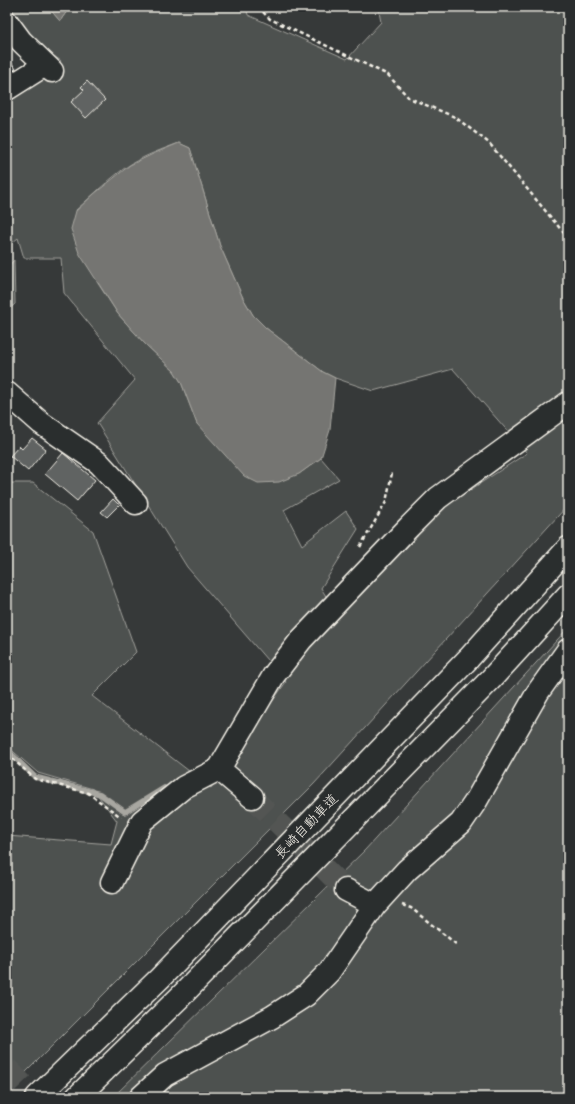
<svg xmlns="http://www.w3.org/2000/svg" width="575" height="1104" font-family="Itim,'Klee One',sans-serif">
  <rect width="100%" height="100%" fill="#363939"/>
  <filter id="ink" filterUnits="userSpaceOnUse"><feTurbulence type="fractalNoise" baseFrequency=".025" numOctaves="2"/><feDisplacementMap in="SourceGraphic" scale="8" xChannelSelector="R" yChannelSelector="G"/><feConvolveMatrix kernelMatrix="1 2 1 2 8 2 1 2 1" color-interpolation-filters="sRGB"/></filter>
  <g filter="url(#ink)">
    <path fill="#4e514f" stroke="#a1a19c" fill-rule="evenodd" d="M9,7H48L60,21L70,7H246L248,15L347,59L381,22L378,7H568V505L314,784L7,1091V836L111,844L117,821L93,789L38,773L7,746V481L9,483H33L93,531L136,652L92,696L211,788L286,682L187,567L97,423L135,380L64,293L61,258H24L18,238L7,247V100L61,61L30,39ZM179,143L190,148L220,246L243,298L253,315L266,328L323,372L335,378L373,391L453,369L527,453L450,503L338,616L321,588L358,529L346,511L302,545L284,510L339,479L321,458L299,474L197,424L181,382L174,371L145,344L118,314L97,282L76,210C92,196 113,175 131,164C146,155 163,149 179,143Z
      M14,260L15,304L7,311V268Z
      M568,628V1097H113L365,850Z"/>
    <path fill="#757572" stroke="#a8a7a1" d="M48,7H70L60,21Z
      M179,143L190,148L220,246L243,298L253,315L266,328L323,372L335,378L330,430L321,458L299,474L279,482L258,483L244,476L197,424L181,382L174,371L145,344L118,314L79,253L71,229L76,211L94,194L130,165L155,153Z"/>
    <g fill="none" stroke-linecap="round" stroke-linejoin="round">
      <path stroke="#a8a7a1" stroke-width="5.5" d="M7,750L35,777L100,794L125,812L164,788"/>
    </g>
    <path fill="#616362" stroke="#f4f1e8" d="M7,56L16,69L7,75Z
      M87,81L105,100L86,118L71,102L84,90L81,87Z
      M32,438L46,449L28,471L10,456L19,446L22,449Z
      M63,453L95,480L77,501L45,474Z
      M113,499L119,505L107,517L101,512Z"/>
    <g fill="none" stroke-linecap="round" stroke-linejoin="round">
      <path stroke="#525553" stroke-width="22" stroke-dasharray="22 11" stroke-linecap="butt" d="M252,797L346,890
        M7,1068L35,1097"/>
      <defs>
        <path id="minor" d="M7,22L21,41L52,71
          M7,89L45,65
          M7,393L41,423L99,463L136,503
          M252,797L219,769L274,675L301,640L409,527L438,498L568,403
          M112,882L142,821L184,787L219,769
          M346,890L375,905
          M141,1097L165,1075L272,1017L306,995L329,972L375,905L407,870L461,823L476,801L538,692L568,650"/>
        <path id="highway" d="M37,1097L160,978L469,658L568,548
          M77,1097L180,997L491,679L568,595"/>
      </defs>
      <use href="#minor" stroke="#f4f1e8" stroke-width="25"/>
      <use href="#highway" stroke="#f4f1e8" stroke-width="25"/>
      <path stroke="#f4f1e8" stroke-width="2.5" stroke-dasharray="4 3" stroke-linecap="butt" d="M258,7L270,19L388,75L409,98L455,117L489,143L568,238
        M360,547L386,502L392,473
        M7,754L35,779L88,793L121,817
        M402,905L411,908L456,944"/>
      <use href="#minor" stroke="#2a2d2e" stroke-width="22"/>
      <use href="#highway" stroke="#2a2d2e" stroke-width="22"/>
    </g>
  </g>
  <g text-anchor="middle" stroke-width="3" stroke-linejoin="round" paint-order="stroke">
    <g font-size="14" fill="#f4f1e8" stroke="#2a2d2e">
      <text transform="translate(306 826) rotate(-46)" y="5">長崎自動車道</text>
    </g>
  </g>
  <rect width="575" height="1104" fill="none" stroke="#2a2d2e" stroke-width="24"/>
  <rect x="12" y="12" width="551" height="1080" fill="none" stroke="#f4f1e8" stroke-width="1.5" filter="url(#ink)"/>
</svg>
